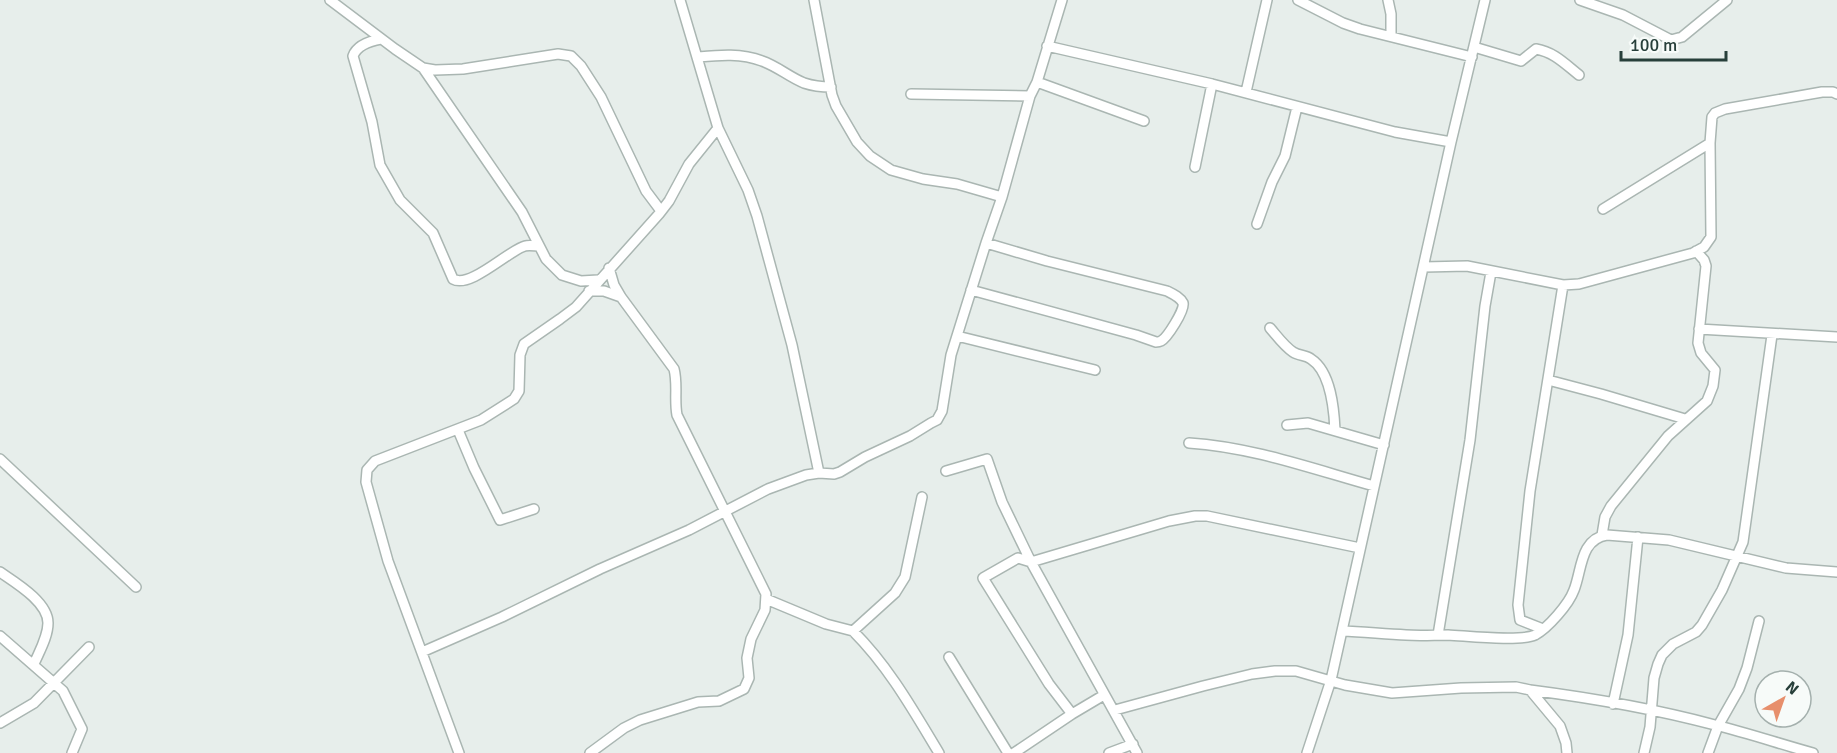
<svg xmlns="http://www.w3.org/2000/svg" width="1837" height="753" font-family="Signika,sans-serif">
  <rect width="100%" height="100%" fill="#e7eeeb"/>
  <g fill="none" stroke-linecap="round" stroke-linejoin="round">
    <defs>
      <path id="minor" d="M330,0L395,49L423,68L435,70L463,69L558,54L571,56L581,66L601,97L646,191L661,211
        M680,0L718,128L748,190L757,216L792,345L819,473
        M814,0L832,95L836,106L857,142L870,156L891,170L923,179L957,184L1002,197
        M1298,0L1343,23L1360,29L1472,57
        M1388,0L1391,14V35
        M1580,0L1623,15L1671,40L1682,37L1727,0
        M381,39C370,41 357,45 353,56L372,122L380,165L400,200L433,233L453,279C470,289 509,250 525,246C529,245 535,246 539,246
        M1047,46L1212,84L1395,132L1451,142
        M1474,47L1521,61L1536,49C1554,52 1565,64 1579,75
        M698,57C720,55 741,53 762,61C777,66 789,77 804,83C813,86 821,87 831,87
        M423,68L522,212L546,259L562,275L581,281L598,280
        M1037,82L1144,121
        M1246,92L1267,0
        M911,94L1030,96
        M1195,167L1212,84
        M1603,209L1710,143
        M1257,224L1272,182L1285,156L1297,107
        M1424,267L1467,266L1563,285L1579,284L1693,253L1704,247L1711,237L1710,143L1712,117L1715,113L1725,109L1822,92H1833L1837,94
        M971,290L1136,335L1156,342C1157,342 1159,342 1161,341C1167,338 1185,310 1183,303C1180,297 1173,294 1167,291L1047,261L986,243
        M589,291H604L621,297
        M1270,328C1277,336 1284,346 1293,352C1299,356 1306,355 1311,359C1331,372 1334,409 1335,430
        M1699,329L1837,337
        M957,336L1095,370
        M1548,380L1601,394L1685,419
        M1287,425L1308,423L1384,445
        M458,430L474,468L500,520L534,509
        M1189,443C1252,447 1313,469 1374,486
        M0,459L136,587
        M946,471L987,459L1002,502L1031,562L1137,753
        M1602,535L1605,517L1611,506L1668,436L1707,401L1713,386L1715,370L1701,353L1698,343L1706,266L1704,260L1696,251
        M0,572C16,583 48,602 48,623C48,637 39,652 34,664
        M766,599L826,624L853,631L895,593L905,577L922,497
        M1543,629L1520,620L1518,605L1530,491L1563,285
        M853,631C889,667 913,710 939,753
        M1342,631C1364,632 1385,634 1406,635C1420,636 1434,635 1448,635C1468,636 1519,642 1535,635C1548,628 1569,604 1574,590C1582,570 1580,539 1607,535L1669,540L1786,568L1837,572
        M1438,635L1470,440L1485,306L1491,272
        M0,636L63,691L82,729L72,753
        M422,652L502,617L600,569L689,530L768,489L806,475L819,473L834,474L840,472L865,457L910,436L931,423L937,420L942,411L951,355L986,243L1002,197L1030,96L1037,82L1062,0
        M949,657L1008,753
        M1530,690C1592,698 1655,709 1715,725C1748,733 1780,744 1813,753
        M1613,704L1628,635L1638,537
        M1115,710L1203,686L1252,674L1275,671H1296L1345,685L1392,693L1461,688L1516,687L1530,690L1560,726L1566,743L1567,753
        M1072,714L1049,684L983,578L1018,558L1031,562L1169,521L1195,516H1207L1360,548
        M0,723L34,703L89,647
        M459,753L388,561L366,482L367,470L375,461L481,420L514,399L519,391L520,355L524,344L560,319L576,307L659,214L669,201L689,164L718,128
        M590,753L624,728L640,720L698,702L719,701L744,689L749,678L747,658L751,639L765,610L766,594L677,415C674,400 678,384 674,369L621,297L614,285L609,268
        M1014,753L1072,714L1104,695
        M1109,753L1133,744
        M1307,753L1331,680L1451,142L1485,0
        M1644,753L1650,727L1654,678L1658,664L1662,655L1673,644L1696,632L1702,625L1722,590L1743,542L1772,335
        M1708,753L1718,726L1739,689L1747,668L1759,621"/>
    </defs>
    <use href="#minor" stroke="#aab6b2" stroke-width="12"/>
    <use href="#minor" stroke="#fff" stroke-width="9"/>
  </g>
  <g transform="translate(1783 699) rotate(40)"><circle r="28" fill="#f7fbf9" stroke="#a4b0ad" stroke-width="1.5"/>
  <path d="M0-4.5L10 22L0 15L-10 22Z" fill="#e78f6c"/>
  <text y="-9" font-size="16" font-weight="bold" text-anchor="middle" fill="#273f3a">N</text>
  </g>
  <path d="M1621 51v9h105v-9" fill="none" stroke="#273f3a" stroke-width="3"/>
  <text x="1630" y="51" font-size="18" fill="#273f3a" stroke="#f7fbf9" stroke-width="4.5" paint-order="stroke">100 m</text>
</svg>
